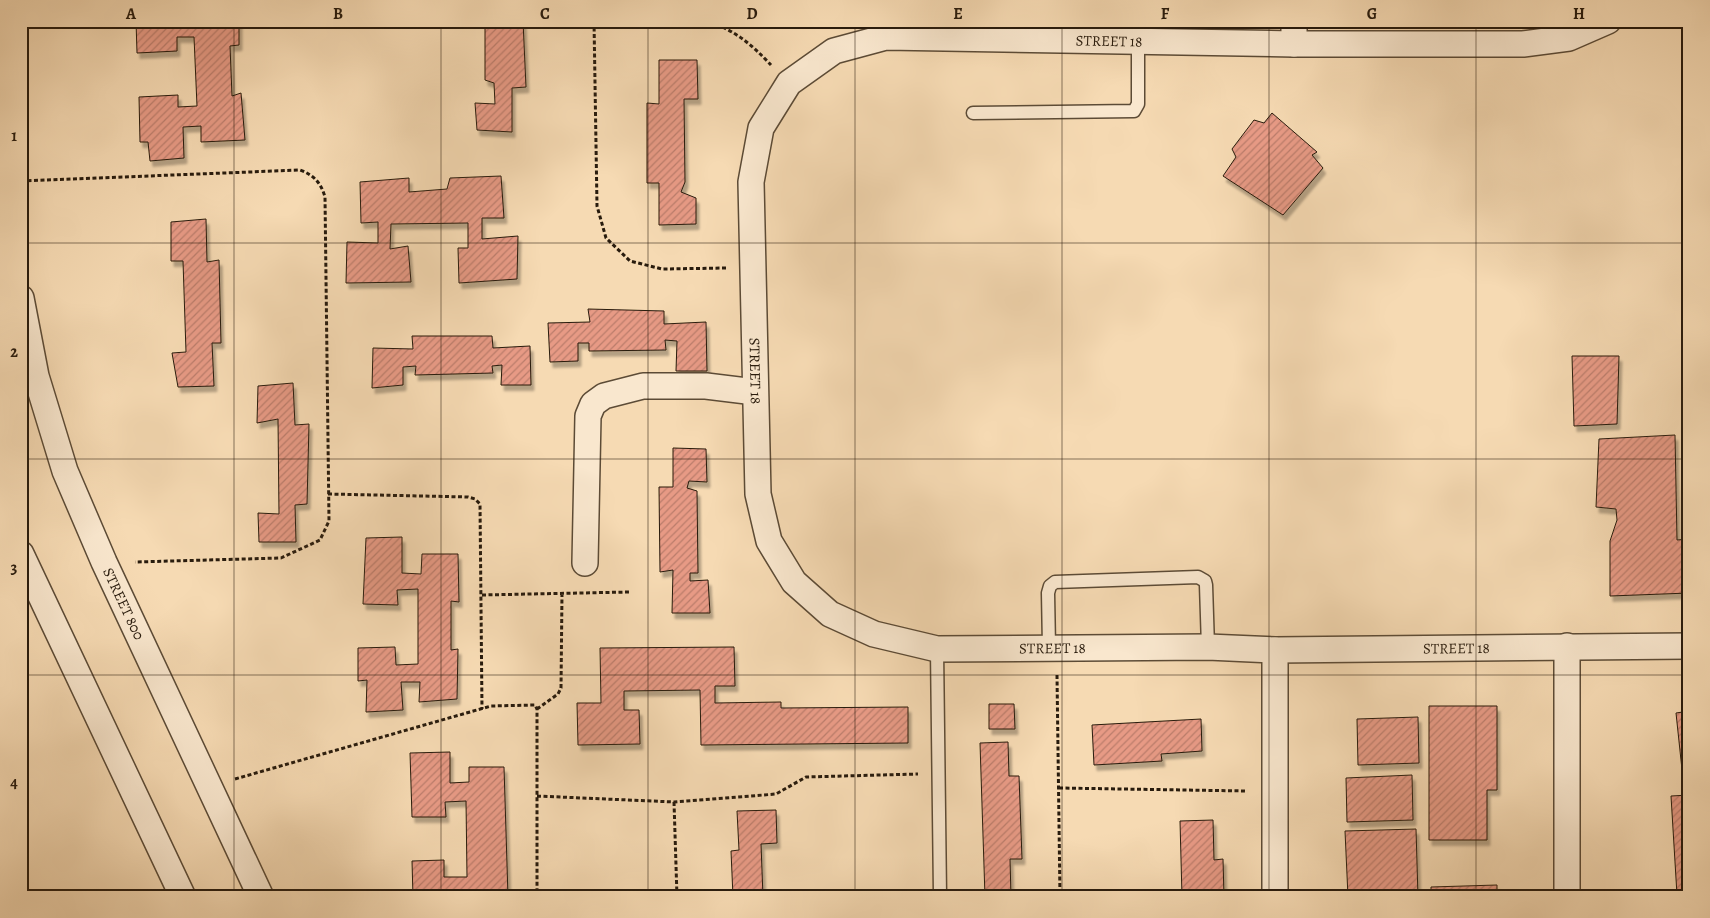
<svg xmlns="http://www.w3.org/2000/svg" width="1710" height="918" font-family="Alegreya,serif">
  <defs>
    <pattern id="building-hatch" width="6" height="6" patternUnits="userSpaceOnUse" patternTransform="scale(1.25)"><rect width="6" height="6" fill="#e79a85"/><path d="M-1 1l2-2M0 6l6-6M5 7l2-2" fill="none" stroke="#bb7d6b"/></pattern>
    <filter id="shadow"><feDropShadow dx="3" dy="5.5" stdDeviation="1" flood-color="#0004"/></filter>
  </defs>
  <rect width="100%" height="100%" fill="#f6dab3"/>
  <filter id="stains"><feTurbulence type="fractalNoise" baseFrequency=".004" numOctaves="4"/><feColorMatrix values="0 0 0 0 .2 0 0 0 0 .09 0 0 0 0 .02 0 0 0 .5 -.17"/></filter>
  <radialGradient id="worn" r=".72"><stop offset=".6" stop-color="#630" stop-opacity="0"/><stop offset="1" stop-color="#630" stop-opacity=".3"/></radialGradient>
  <path fill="url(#building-hatch)" stroke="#281b0d" filter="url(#shadow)" d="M136,21H239V45L230,46L232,96L241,93L245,140L201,142V126L183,127L184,158L150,161L148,142H140L139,97L178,95V107L197,106L194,37H177V51L137,53Z
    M485,21H523L526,87L512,88V132L477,130L475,103L495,104L494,83L485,80Z
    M659,60H697L698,99H684L685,182L681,192L696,198V224L659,225V183H647V103L659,104Z
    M1272,113L1317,152L1312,155L1323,168L1283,215L1223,176L1236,157L1232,149L1254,120L1264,123Z
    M501,176L504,218H482V239L518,236L517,279L459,283L458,248H468V223L391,224L390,249L408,246L411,282L346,283L347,242L378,243V222L361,223L360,182L409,178V192L447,189L450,178Z
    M206,219L207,262L219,260L221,343H212L214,386L178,387L172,353L186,352L183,261H171V222Z
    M588,309L664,311V324L706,322L707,371H676L677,341L665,340L666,350L589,351V343H578V361L550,362L548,323L590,322Z
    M412,336H492L493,348L530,346L531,385H501L502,365L492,366L493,373L415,375L416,366L403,367V385L372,388L373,348L413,349Z
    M1572,356H1619L1617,424L1574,426Z
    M293,383L295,425L309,424L307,504L295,505L296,542H259L258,513L279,514L278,419L257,423L258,386Z
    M1675,435L1677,540L1689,539V593L1610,596V541L1617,520L1616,509L1596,507L1599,439Z
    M673,448L706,449L707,482L689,481L687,488L697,491L698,573H690V581L708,580L710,613H672L673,570L660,572L659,487H673Z
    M402,537V573L421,574L422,554H458L459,602L451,601V650L458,649L457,699L419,702L420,682H401L403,710L366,712L367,680L358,681V648L395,647L396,665L418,664V589L397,590L398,605L363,604L366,538Z
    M734,647L735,686H715V703L781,702V708L908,707V743L701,745L700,690L624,691V710H639L640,744L578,745L577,703H601L600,648Z
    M989,704H1014L1015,729H989Z
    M1429,706H1497V790H1487V840H1429Z
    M1689,711V778L1683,779L1676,713Z
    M1418,717L1419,763L1358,765L1357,719Z
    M1201,719L1202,751L1161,754L1162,761L1094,765L1092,725Z
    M1008,742L1009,776H1019L1022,859H1010L1011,897H985L980,743Z
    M450,752V783L469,782V767H504L508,897H470L469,894L413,897L412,861L444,860V877H467L466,801L445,802L446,817H412L410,753Z
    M1412,775L1413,820L1347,822L1346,778Z
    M1689,795V894L1677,895L1671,796Z
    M776,810L777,843L761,844L763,897H733L731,851L739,850L737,811Z
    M1213,820L1214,860L1223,859L1224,897H1182L1180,821Z
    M1416,829L1418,897H1348L1345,831Z
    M1497,885V897H1431V887Z"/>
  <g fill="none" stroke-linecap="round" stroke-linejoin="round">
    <defs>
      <path id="service" d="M973,113L1134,111L1138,104V42
        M1049,647L1048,593L1050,586L1055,582L1198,577L1205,581L1206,585L1208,647
        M937,649L940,895"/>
      <g id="minor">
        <path id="s1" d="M1608,21L1569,38L1523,44H1294L886,37L834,51L789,83L761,128L751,182L758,494L769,541L794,582L830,614L874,634L937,649L1208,647L1275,650L1689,646"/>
        <path d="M1294,44V21"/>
        <path id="s2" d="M21,298L36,376L65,471L104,562L261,897"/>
        <path d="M21,554L183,897"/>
        <path d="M585,563L588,416L593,404L604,396L643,386H706L755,392"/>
        <path d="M1275,897V650"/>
        <path d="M1567,897V646"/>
      </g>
    </defs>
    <use href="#service" stroke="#5c4b36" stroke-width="15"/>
    <use href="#minor" stroke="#5c4b36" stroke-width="28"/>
    <path stroke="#281b0d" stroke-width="3" stroke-dasharray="4 2.5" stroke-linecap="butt" d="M594,21L597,206L606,238L630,261L662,269L727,268
      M704,21C733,28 751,44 771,65
      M21,181L300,170C314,175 321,183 325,197L329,521L320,540L281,558L135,562
      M328,494L468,497L475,499L480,504L482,709
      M482,595L629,592
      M1057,675L1060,897
      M537,709L558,694L561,688L562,593
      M235,779L491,706L535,705L537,709V897
      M1059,788L1247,791
      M537,796L674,802L776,794L806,777L918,774
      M674,802L677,897"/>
    <use href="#service" stroke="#f9e7ce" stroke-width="12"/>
    <use href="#minor" stroke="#f9e7ce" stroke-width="25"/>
  </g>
  <path fill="none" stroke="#281b0d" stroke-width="1" stroke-opacity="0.55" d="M234,21V897M441,21V897M648,21V897M855,21V897M1062,21V897M1269,21V897M1476,21V897M21,243H1689M21,459H1689M21,675H1689"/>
  <g text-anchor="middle" stroke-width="4.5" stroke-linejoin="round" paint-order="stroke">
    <g font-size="15" fill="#281b0d" stroke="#f9e7ce">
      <text transform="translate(1109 41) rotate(1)" y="5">STREET 18</text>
      <text dy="5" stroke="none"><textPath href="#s1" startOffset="1132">STREET 18</textPath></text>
      <text dy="5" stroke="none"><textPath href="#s2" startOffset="324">STREET 800</textPath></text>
      <text dy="5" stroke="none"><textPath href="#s1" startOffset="1628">STREET 18</textPath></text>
      <text dy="5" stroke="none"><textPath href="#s1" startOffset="2032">STREET 18</textPath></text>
    </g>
  </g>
  <rect width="1710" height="918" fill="none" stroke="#f6dab3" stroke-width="55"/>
  <rect x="28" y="28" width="1654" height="862" fill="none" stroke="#281b0d" stroke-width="2"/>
  <g font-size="16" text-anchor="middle" font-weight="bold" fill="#281b0d">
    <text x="131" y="19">A</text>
    <text x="338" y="19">B</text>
    <text x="545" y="19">C</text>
    <text x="752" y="19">D</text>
    <text x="958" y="19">E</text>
    <text x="1165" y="19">F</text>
    <text x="1372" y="19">G</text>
    <text x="1579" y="19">H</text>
    <text x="14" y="141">1</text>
    <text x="14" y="357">2</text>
    <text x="14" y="573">3</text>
    <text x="14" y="788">4</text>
  </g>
  <rect width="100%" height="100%" filter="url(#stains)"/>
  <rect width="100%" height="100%" fill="url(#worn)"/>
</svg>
